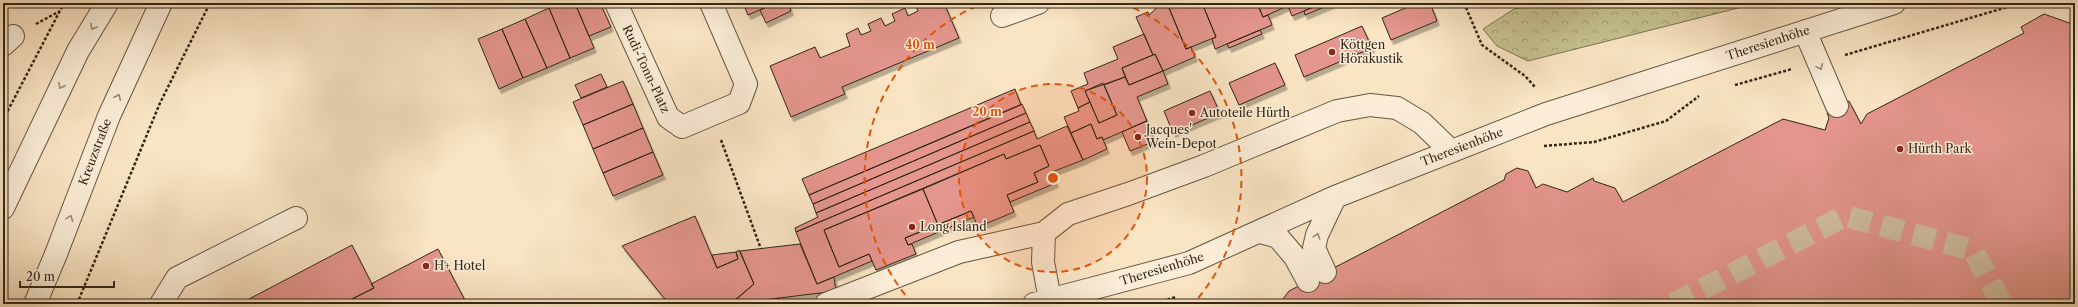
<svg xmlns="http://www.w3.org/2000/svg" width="2078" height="307" font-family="'Libre Caslon Text',serif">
  <defs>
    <pattern id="forest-crowns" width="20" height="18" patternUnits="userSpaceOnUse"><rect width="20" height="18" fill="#c5c28e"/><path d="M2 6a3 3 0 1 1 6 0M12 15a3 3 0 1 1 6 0" fill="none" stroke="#a19e73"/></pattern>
    <filter id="shadow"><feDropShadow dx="2.5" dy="4.5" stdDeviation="0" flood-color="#0004"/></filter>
  </defs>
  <rect width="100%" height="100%" fill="#f9e4c3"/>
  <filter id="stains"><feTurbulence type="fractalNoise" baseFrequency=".005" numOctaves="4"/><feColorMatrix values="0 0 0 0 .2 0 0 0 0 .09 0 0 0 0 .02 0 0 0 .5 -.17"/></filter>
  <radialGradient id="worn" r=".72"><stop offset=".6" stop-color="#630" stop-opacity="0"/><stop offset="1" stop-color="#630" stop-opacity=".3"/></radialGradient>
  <path fill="url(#forest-crowns)" stroke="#7c7452" d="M1543,3H1758L1528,61L1497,46L1483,29L1514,9Z"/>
  <path fill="#e4958d" stroke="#332716" filter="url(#shadow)" d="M561,3H575L594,48L570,58L549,8Z
    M584,3H600L611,27L589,36L576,6Z
    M743,3H776L748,15Z
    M776,3H788L791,11L766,23L760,10Z
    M918,3H929L930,6L944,3L959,38L842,87L845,94L791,117L770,66L815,47L820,58L850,46L846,34L858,28L861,35L871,31L868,24L881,18L885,26L895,21L892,14L905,8L908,16L918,11L915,4Z
    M1162,3H1167L1186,49L1191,47L1195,57L1163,71L1155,54L1153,55L1136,17L1148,12L1149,15Z
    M1167,3H1202L1216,37L1186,49Z
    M1202,3H1257L1263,17L1268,15L1272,25L1215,49L1212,39L1216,37Z
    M1257,3H1292V4L1263,17Z
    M1292,3H1323L1292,16L1288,6L1292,4Z
    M1323,3H1334L1305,15L1304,11Z
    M1417,3H1430L1437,21L1391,40L1382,18Z
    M549,8L570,58L547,68L525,19Z
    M2044,14L2075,25V304L1280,303L1289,291L1504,180L1506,174L1517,168L1528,171L1536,188L1543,184L1567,192L1593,178L1594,181L1615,188L1623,202L1783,119L1825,130L1829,118L1827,113L1849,101L1861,124L1867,114L2024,33L2021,27Z
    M525,19L547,68L523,78L502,29Z
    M1362,26L1372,48L1304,77L1295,55Z
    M502,29L523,78L499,89L478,39Z
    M1260,30L1262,34L1229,48L1227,44Z
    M1144,34L1153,55L1122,68L1125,77L1085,91L1090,102L1078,108L1071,91L1088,84L1084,73L1118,59L1113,47Z
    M1155,54L1163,71L1129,85L1122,68Z
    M1275,63L1285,85L1239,105L1229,83Z
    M1163,71L1168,84L1137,97L1147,121L1103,140L1102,137L1097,139L1091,124L1071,133L1064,117L1079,111L1078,108L1090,102L1099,123L1117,115L1104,85L1125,77L1129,85Z
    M601,74L607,87L581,98L575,85Z
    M623,81L633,104L583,125L573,102Z
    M1103,83L1117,115L1099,123L1085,91Z
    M1015,89L1021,105L809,195L802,179Z
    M1210,91L1220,113L1173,133L1164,111Z
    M633,104L643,128L593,149L583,125Z
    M1022,104L1026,113L813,204L809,195Z
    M1026,113L1030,122L816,213L813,204Z
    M1146,121L1155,141L1130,151L1122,132Z
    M1030,122L1034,131L796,232L795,228L818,217L816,213Z
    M1091,124L1097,139L1102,137L1107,149L1083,160L1071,133Z
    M1067,126L1083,160L1052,172L1056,183L1010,202L1007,195L1038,182L1034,173L1049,166L1040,145L1006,159L1004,154L824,230L839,267L869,254L872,261L817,284L796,232L1034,131L1037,139Z
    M643,128L653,152L603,173L593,149Z
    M1040,145L1049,166L1034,173L1038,182L1007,195L1014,212L978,227L971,211L938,225L923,189L1004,154L1006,159Z
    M653,152L663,175L613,196L603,173Z
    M923,189L938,225L905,238L908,245L912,244L916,254L876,270L869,254L839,267L824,230Z
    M971,211L974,217L908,245L905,238Z
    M695,216L717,268L738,259L736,252L739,250L754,284L730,304H669L622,246Z
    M800,244L817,284L834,277L836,291L731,304L754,284L740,251Z
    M352,245L374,288L342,304H252L249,299Z
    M438,249L467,304H342L374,288L371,284Z
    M736,252L738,259L717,268L712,255Z"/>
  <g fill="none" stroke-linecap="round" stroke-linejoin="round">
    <path stroke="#d1bea0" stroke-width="22" stroke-dasharray="22 11" stroke-linecap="butt" d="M1673,304L1845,216L1973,250L2002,304"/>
    <defs>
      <path id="minor" d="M616,3L668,117L682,127L739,103L746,84L711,3
        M1002,16L1038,3
        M1805,31L1837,106
        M3,45L13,36
        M3,208L78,51L107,3
        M1260,232L1278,237L1295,257L1308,281
        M1325,272L1314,248L1317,235L1335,197
        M1050,300L1043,262L1044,233L1068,214L1128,194L1204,166L1337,111L1370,105L1397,108L1422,123L1451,151
        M35,304L56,254L109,116L161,3
        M161,304L177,278L296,218
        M826,304L959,252L1044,233
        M1034,304L1189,263L1335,197L1546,114L1894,3"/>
    </defs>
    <use href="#minor" stroke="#645641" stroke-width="24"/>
    <path stroke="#332716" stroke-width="2.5" stroke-dasharray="3 2" stroke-linecap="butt" d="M1464,3L1482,45L1525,76L1536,88
      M36,24L60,11
      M1845,55L2021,3
      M1735,85L1792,69
      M3,120L64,3
      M721,140L761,249
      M1544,146L1594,142L1666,121L1699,96
      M778,298L781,304
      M77,304L160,103L210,3
      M1153,304L1176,297"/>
    <use href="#minor" stroke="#fbedd8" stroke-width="22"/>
  </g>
  <defs><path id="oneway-chevron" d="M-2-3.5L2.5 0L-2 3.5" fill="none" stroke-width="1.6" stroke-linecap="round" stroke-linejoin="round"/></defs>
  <g stroke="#978a77">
    <use href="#oneway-chevron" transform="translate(93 27) rotate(121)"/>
    <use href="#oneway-chevron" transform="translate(1820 67) rotate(66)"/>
    <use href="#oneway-chevron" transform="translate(61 86) rotate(116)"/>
    <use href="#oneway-chevron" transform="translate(118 97) rotate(-65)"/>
    <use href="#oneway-chevron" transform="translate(70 218) rotate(-69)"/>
    <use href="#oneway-chevron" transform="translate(1317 236) rotate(-72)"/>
  </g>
  <circle cx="1053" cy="178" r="94" fill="#df560c" fill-opacity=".12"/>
  <g fill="none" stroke="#df560c" stroke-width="2" stroke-dasharray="7 5">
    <circle cx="1053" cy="178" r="94"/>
    <path d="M913 304A188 188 0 0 1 984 3M1122 3A188 188 0 0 1 1193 304"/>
  </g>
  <g fill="#8f2418" stroke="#fbedd8" stroke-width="1.5">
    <circle cx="1332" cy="52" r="4"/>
    <circle cx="1192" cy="113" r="4"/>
    <circle cx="1138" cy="137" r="4"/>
    <circle cx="1900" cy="149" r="4"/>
    <circle cx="912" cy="227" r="4"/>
    <circle cx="426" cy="266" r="4"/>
  </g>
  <g text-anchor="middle" stroke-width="3" stroke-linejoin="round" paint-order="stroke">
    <g font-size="12" fill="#332716" stroke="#fbedd8">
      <text transform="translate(1768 43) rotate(-18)" y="4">Theresienhöhe</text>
      <text transform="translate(646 69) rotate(65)" y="4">Rudi-Tonn-Platz</text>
      <text transform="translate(1462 147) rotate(-21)" y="4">Theresienhöhe</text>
      <text transform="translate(95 152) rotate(-69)" y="4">Kreuzstraße</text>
      <text transform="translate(1162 269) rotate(-17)" y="4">Theresienhöhe</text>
    </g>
    <g font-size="12" fill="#332716" stroke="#fbedd8" text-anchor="start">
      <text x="1340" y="49">Köttgen<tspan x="1340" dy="14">Hörakustik</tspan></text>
      <text x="1200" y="117">Autoteile Hürth</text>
      <text x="1146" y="134">Jacques'<tspan x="1146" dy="14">Wein-Depot</tspan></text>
      <text x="1908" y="153">Hürth Park</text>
      <text x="920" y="231">Long Island</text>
      <text x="434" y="270">H+ Hotel</text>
    </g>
  </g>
  <circle cx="1053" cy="178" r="6" fill="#df560c" stroke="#fbedd8" stroke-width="2"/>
  <g font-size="12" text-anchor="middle" font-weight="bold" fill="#df560c" stroke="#fbedd8" stroke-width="3" stroke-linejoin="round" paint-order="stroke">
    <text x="920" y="49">40 m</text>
    <text x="987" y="116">20 m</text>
  </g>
  <rect width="2078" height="307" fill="none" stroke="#f9e4c3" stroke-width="16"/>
  <rect x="4" y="4" width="2070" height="299" fill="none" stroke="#332716" stroke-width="2"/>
  <rect x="8" y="8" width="2062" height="291" fill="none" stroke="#332716"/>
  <path d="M20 281v6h94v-6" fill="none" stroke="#332716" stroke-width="2"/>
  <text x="26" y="281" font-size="12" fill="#332716" stroke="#fbedd8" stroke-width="3" paint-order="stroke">20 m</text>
  <rect width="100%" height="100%" filter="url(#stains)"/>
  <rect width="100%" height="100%" fill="url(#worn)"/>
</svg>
